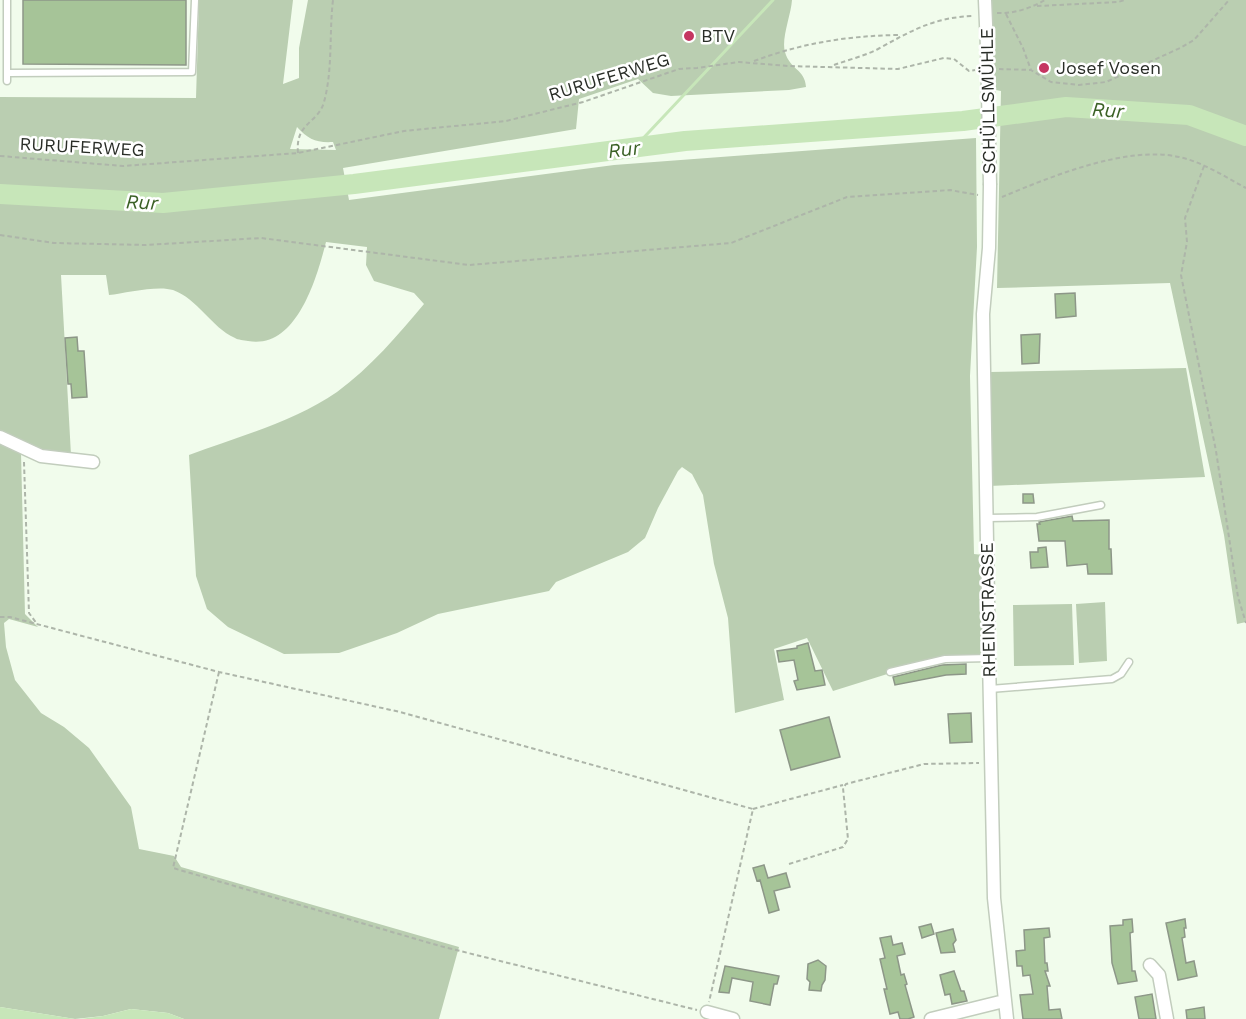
<svg xmlns="http://www.w3.org/2000/svg" width="1246" height="1019" font-family="'Work Sans',sans-serif">
  <rect width="100%" height="100%" fill="#f1fcec"/>
  <path fill="#baceb1" fill-rule="evenodd" d="M199,0H293L283,84L299,78V48L308,0H792C791,15 781,39 785,52C790,70 805,69 806,87L789,90L671,96L653,93L638,79L579,99L576,129L343,168L349,200L614,165L976,138L977,247L970,376L974,554L983,555V655H948L833,691L807,638L774,649L784,700L735,713L728,618L714,564L703,495L692,474L682,467L678,471L658,508L645,538L628,552L556,582L549,591L438,614L397,633L339,653L284,654L228,627L207,609L196,576L189,455C238,437 293,422 337,392C371,367 397,336 424,304L414,293L374,281L366,265L367,247L326,242C317,277 297,350 248,341C244,340 238,340 235,338C211,327 198,299 173,290C158,285 125,293 109,295L106,275H61L71,455L53,456L0,432V97L196,98ZM297,127C308,139 316,143 333,142L336,150L290,149Z
    M990,0H1246V622L1237,624L1224,535L1170,283L997,288L1001,91L996,90Z
    M1186,368L1205,477L989,486L990,372Z
    M0,443L21,453L25,614L38,627L9,619L4,623L6,647L15,680L41,713L64,727L89,748L131,807L139,849L174,856L181,867L459,947L439,1019H184L168,1013L131,1009L103,1016L75,1019L0,1007Z
    M1105,602L1107,661L1079,663L1076,604Z
    M1072,604L1074,665L1014,666L1013,605Z"/>
  <path fill="#c7e6b9" d="M0,1007L75,1019H0Z
    M131,1009L168,1013L184,1019H80L103,1016Z"/>
  <g fill="none" stroke-linecap="round" stroke-linejoin="round">
    <path stroke="#c7e6b9" stroke-width="3" d="M634,148L773,0"/>
    <path stroke="#c7e6b9" stroke-width="20" d="M0,194L163,203L354,184L685,141L963,121L1066,107L1189,115L1246,136"/>
  </g>
  <path fill="#a6c498" stroke="#8d9788" stroke-width="1.5" d="M23,0H186V65L23,64Z
    M1075,293L1076,316L1056,318L1055,294Z
    M1040,334L1039,363L1022,364L1021,335Z
    M77,337L78,351H84L87,397L72,398L71,384H68L65,338Z
    M1023,494H1033L1034,503H1023Z
    M1072,516L1073,521L1109,520V549H1111L1112,574H1088L1087,564L1067,566L1065,541H1039L1037,524H1040L1039,522Z
    M1046,547L1048,567L1031,568L1030,552H1038V548Z
    M808,643L815,671L822,670L825,685L797,690L794,681L798,680L794,660L779,662L777,651L797,648V646Z
    M966,664V674L946,675L895,685L893,677L942,665Z
    M971,713L972,742L950,743L948,714Z
    M829,717L840,757L791,770L780,730Z
    M764,865L768,878L786,873L790,887L774,891L779,910L769,913L760,880L757,881L753,868Z
    M1132,919L1133,932L1130,933L1132,971H1135L1137,981L1118,984L1112,963L1110,926L1123,925V920Z
    M1185,919L1186,928H1184L1185,937L1182,938L1186,963L1194,961L1197,976L1178,980L1166,923Z
    M931,924L934,934L922,938L919,927Z
    M1049,928L1050,937L1044,938L1045,963H1047L1048,971H1045L1050,986H1047L1049,1010L1060,1009L1062,1019H1023L1020,995L1033,994L1030,975L1023,976L1022,966H1017L1016,951L1025,950L1024,930Z
    M953,929L956,940L953,944L955,952L941,953L936,933Z
    M891,936L893,945L902,943L905,954L897,956L901,975L904,974L907,984L905,985L914,1017L908,1019H900L898,1012L890,1014L884,989H887L880,959L885,958L880,938Z
    M818,960L826,966L825,980L822,985L821,991L809,990L810,982L807,979L808,964Z
    M725,966L779,976L777,984H774L770,1005L750,1001L753,982L732,978L729,993L719,992Z
    M954,971L961,991H964L967,1001L952,1004L950,994L945,995L940,975Z
    M1152,994L1156,1019H1139L1135,997Z
    M1204,1007L1205,1019H1187L1186,1010Z"/>
  <g fill="none" stroke-linecap="round" stroke-linejoin="round">
    <defs>
      <path id="service" d="M7,0V81
        M7,73L192,72L195,0
        M987,518L1037,517L1101,505
        M890,672L945,659L989,658
        M990,689L1112,679L1121,674L1129,662"/>
      <path id="minor" d="M985,0L987,48
        M990,185L989,248L983,314L989,658L994,898L1007,1019
        M0,437L41,456L93,462
        M1150,965L1159,975L1167,1019
        M707,1012L733,1019
        M931,1019L1004,1001"/>
    </defs>
    <use href="#service" stroke="#c2cdbd" stroke-width="9"/>
    <use href="#minor" stroke="#c2cdbd" stroke-width="15"/>
    <path stroke="#adb5a9" stroke-width="2" stroke-dasharray="4.5 3" stroke-linecap="butt" d="M1037,6L1118,2L1125,0
      M997,13C1014,14 1031,8 1045,0
      M1006,14L1023,48L1031,70
      M754,61C803,43 846,36 898,35
      M834,65C848,60 864,56 878,49C911,31 934,17 974,16
      M999,69L1031,70L1051,82L1079,85L1106,82L1180,48L1194,40L1229,0
      M298,153C295,122 318,124 324,102C333,69 329,33 333,0
      M0,156L123,166L298,153L404,131L506,121L583,102L679,69L697,68L739,62L788,66L898,69L944,58L954,59L969,71L975,70
      M1204,166L1185,218L1187,242L1181,275L1216,451L1238,597L1246,623
      M1002,197C1050,177 1127,145 1179,157C1203,162 1225,177 1246,188
      M0,235L54,243L146,245L261,238L469,265L731,243L847,197L950,190L978,195
      M24,462L29,613L37,624
      M0,617H10L219,672L400,712L753,809L709,1002
      M219,672L173,868L440,946L697,1010
      M753,809L843,785
      M789,864L843,847L848,839L843,788L846,784L924,764L979,763"/>
    <use href="#service" stroke="#fff" stroke-width="6"/>
    <use href="#minor" stroke="#fff" stroke-width="12"/>
    <defs>
      <path id="minor-bridge" d="M987,48L990,185"/>
    </defs>
    <use href="#minor-bridge" stroke="#c2cdbd" stroke-width="15" stroke-linecap="butt"/>
    <use href="#minor-bridge" stroke="#fff" stroke-width="12"/>
  </g>
  <g fill="#c53661" stroke="#fff" stroke-width="2">
    <circle cx="689" cy="36" r="6"/>
    <circle cx="1044" cy="68" r="6"/>
  </g>
  <g text-anchor="middle" stroke-width="5" stroke-linejoin="round" paint-order="stroke">
    <g font-size="18" fill="#292d27" stroke="#fff" text-anchor="start">
      <text x="701" y="42">BTV</text>
      <text x="1056" y="74">Josef Vosen</text>
    </g>
    <g font-size="18" fill="#292d27" stroke="#fff">
      <text transform="translate(609 77) rotate(-17)" y="6">RURUFERWEG</text>
      <text transform="translate(988 101) rotate(-91)" y="6">SCHÜLLSMÜHLE</text>
      <text transform="translate(82 147) rotate(3)" y="6">RURUFERWEG</text>
      <text transform="translate(988 610) rotate(-91)" y="6">RHEINSTRASSE</text>
    </g>
    <g font-size="20" font-style="italic" fill="#3b6126" stroke="#fff">
      <text transform="translate(1108 110) rotate(4)" y="7">Rur</text>
      <text transform="translate(624 149) rotate(-7)" y="7">Rur</text>
      <text transform="translate(142 202) rotate(3)" y="7">Rur</text>
    </g>
  </g>
</svg>
